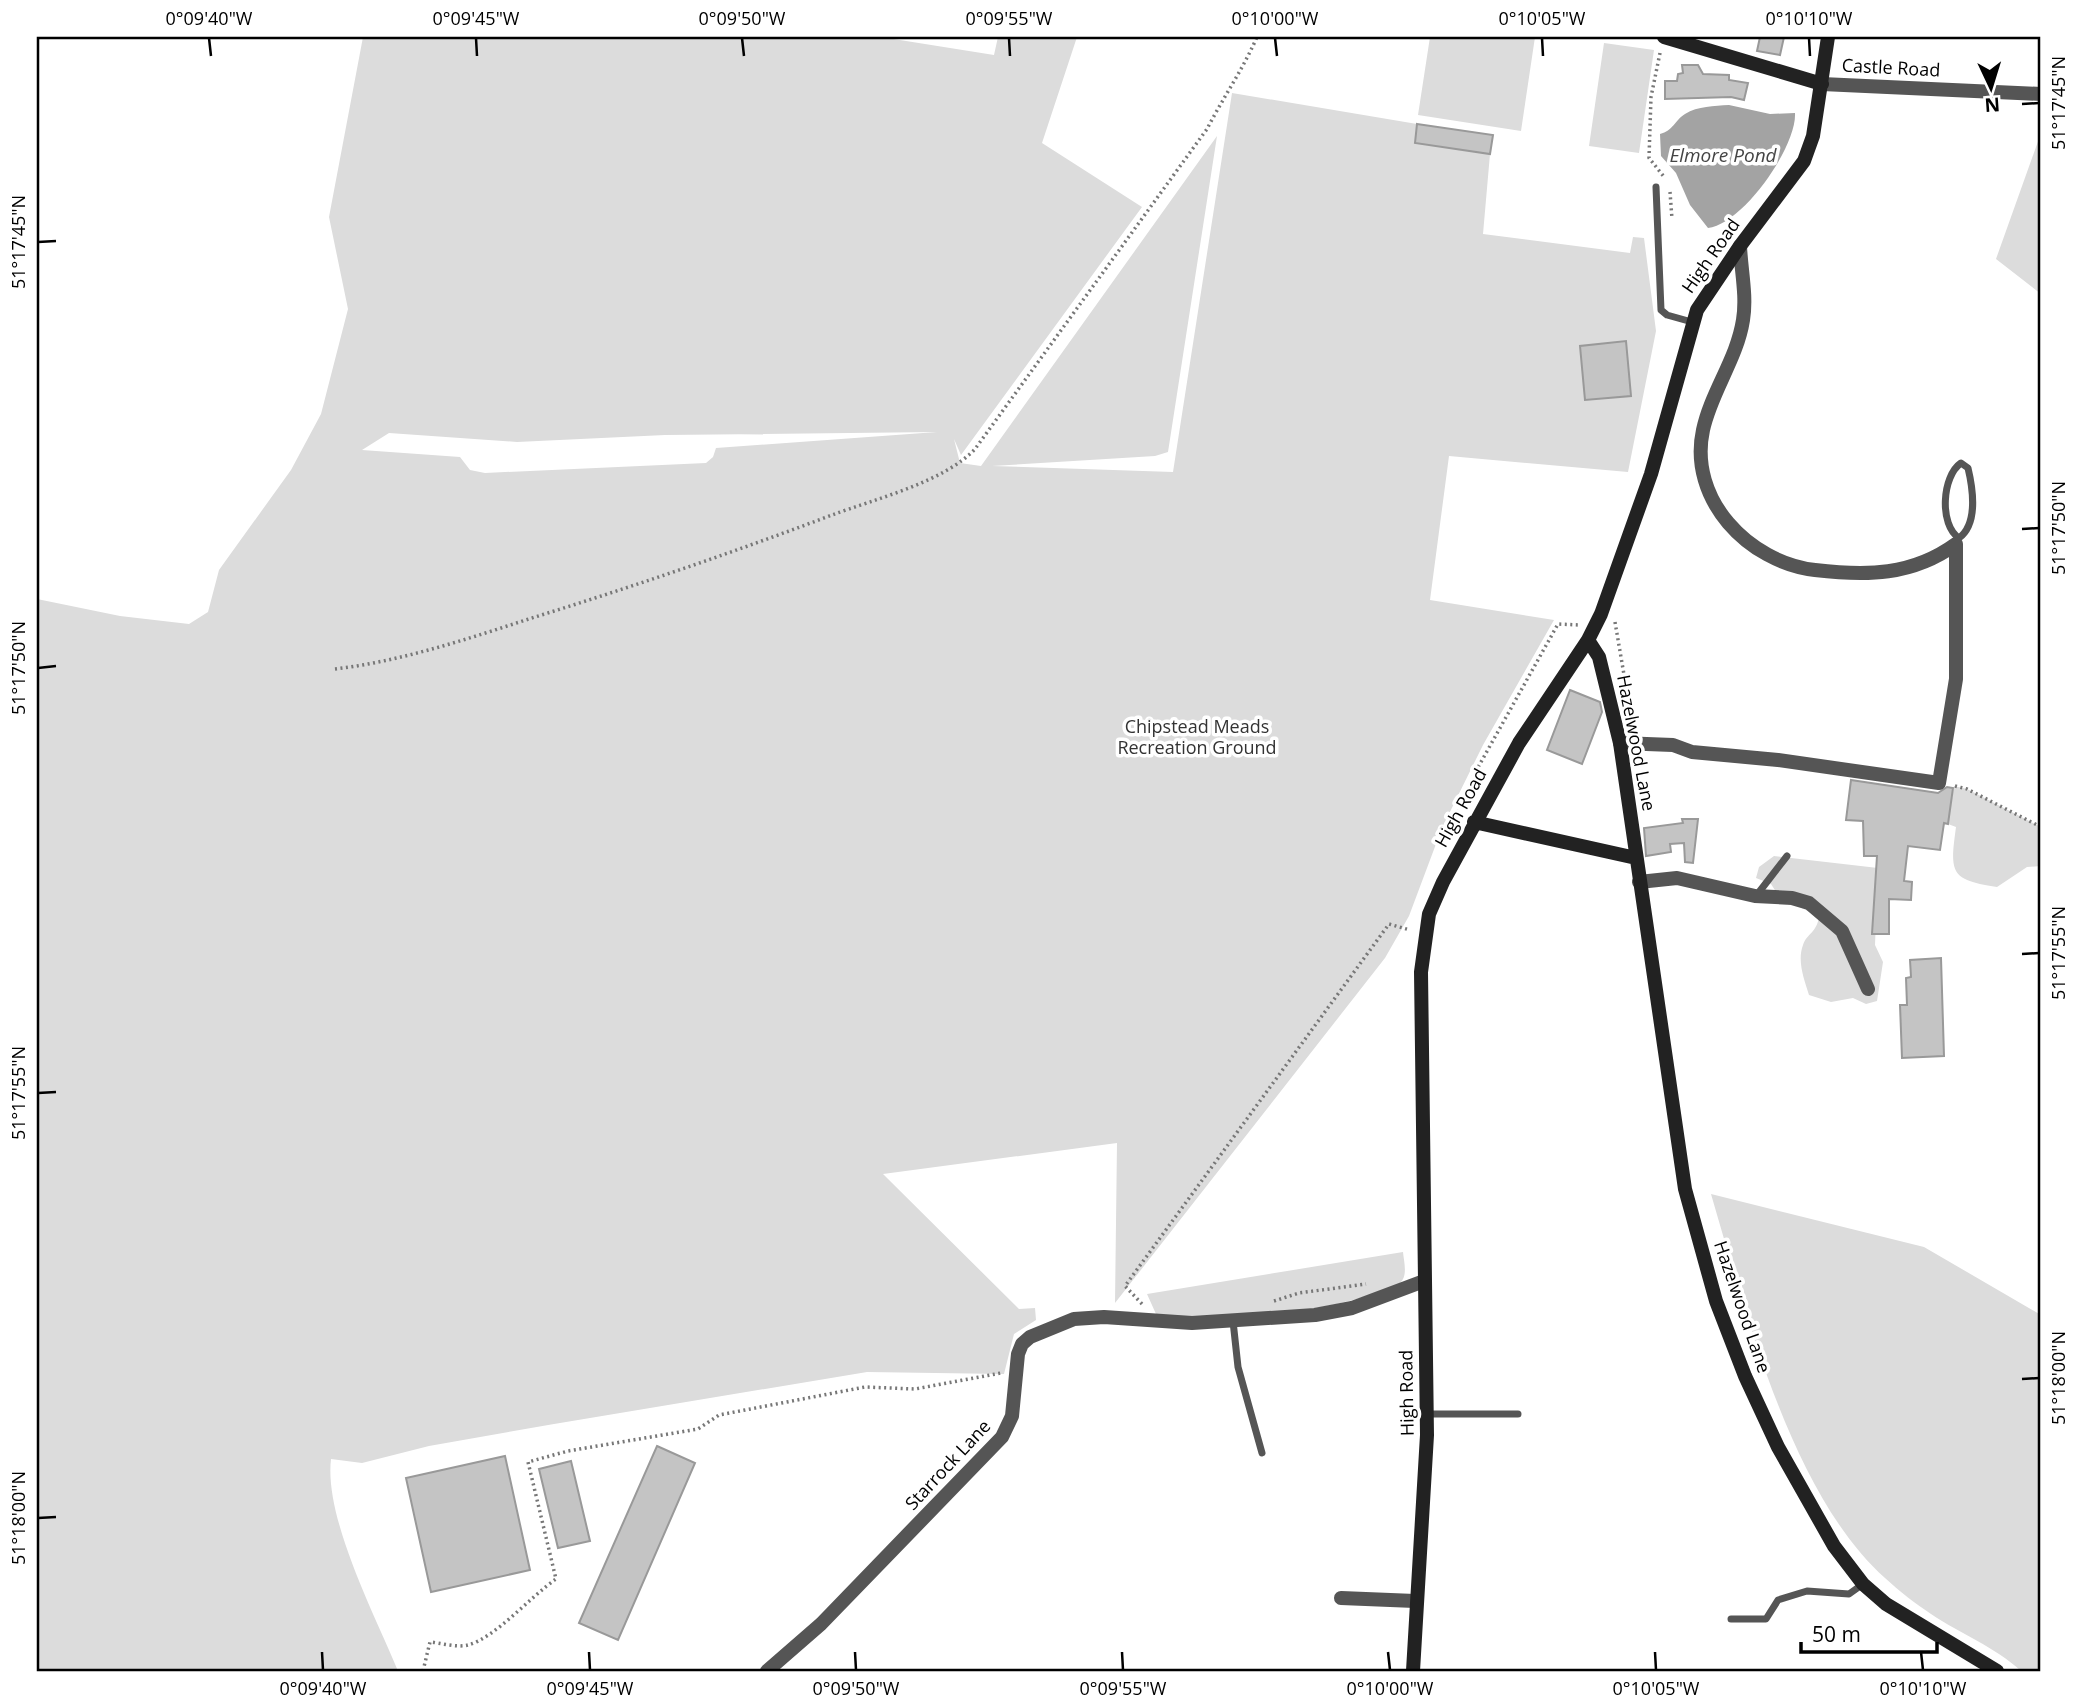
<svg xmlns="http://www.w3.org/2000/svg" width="2078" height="1708" font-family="'Open Sans',sans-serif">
  <rect width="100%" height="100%" fill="#fff"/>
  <path fill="#dcdcdc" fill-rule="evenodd" d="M363,37H881L994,55L998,37H1077L1042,143L1142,207L961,455L954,439L960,463L981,466L1217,136L1168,452L1155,456L992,466L1173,472L1232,93L1417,124L1415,143L1490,154L1483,234L1630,253L1633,237L1644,238L1656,331L1628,472L1449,456L1430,600L1554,620L1483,745L1442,828L1409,916L1385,958L1115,1303L1117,1143L883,1174L1019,1309L1035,1308L1036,1320L1014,1334L1004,1374L867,1372L554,1424L429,1446L362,1463L331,1459C324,1518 375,1615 398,1671H37V599L120,616L189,624L208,612L219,570L291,470L321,414L348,309L329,217ZM937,432L716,448L713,457L706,463L485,473L470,470L460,457L362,450L389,433L517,442L665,435Z
    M1430,37H1535L1521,131L1418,115Z
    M1604,43L1654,50L1639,153L1589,146Z
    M2041,133V294L1996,259Z
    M1954,786L1967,789L2041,827V866L2027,867L1997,887C1949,880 1950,872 1956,827L1948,824Z
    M1774,856L1878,868L1875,945L1883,962L1877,1001L1866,1004L1853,998L1831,1002L1809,995C1804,979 1797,961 1803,945C1807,933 1817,933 1819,916L1780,898L1771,884L1756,878L1759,867Z
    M1711,1194L1924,1247L2041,1315V1671H2021C1995,1647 1961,1634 1931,1614C1916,1604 1899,1591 1885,1578C1791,1494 1746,1313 1711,1194Z
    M1403,1252C1404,1262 1408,1276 1400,1283C1395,1287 1385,1289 1380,1291C1323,1314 1217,1322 1156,1314L1147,1294Z"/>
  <path fill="#a3a3a3" d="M1729,105L1770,114L1795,113C1797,147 1742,225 1708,228L1690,205L1676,173L1661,156L1660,134C1673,131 1675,120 1685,114C1698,106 1714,106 1729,105Z"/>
  <path fill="#c4c4c4" stroke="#999" stroke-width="2" d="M1760,37H1784L1780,55L1757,51Z
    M1682,65H1698L1703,74L1729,75V80L1748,83L1744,100L1731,97L1665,99V81H1677L1678,74L1683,73Z
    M1417,124L1493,135L1490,154L1415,143Z
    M1626,341L1631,396L1585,400L1580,346Z
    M1570,690L1600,702L1602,712L1582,764L1547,750Z
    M1851,780L1938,793L1947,787L1953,788L1948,824L1944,823L1940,850L1908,846L1904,881L1912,882L1911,900L1889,899V934H1872L1877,856H1864L1863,821L1846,820Z
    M1682,819H1698L1693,863L1685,862L1684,843L1670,844L1671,852L1646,856L1644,828L1683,823Z
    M1941,958L1944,1056L1902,1058L1900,1005H1907L1906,978L1911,977L1910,960Z
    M657,1446L695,1463L618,1640L579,1623Z
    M505,1456L530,1570L431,1592L406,1478Z
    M571,1461L590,1541L558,1548L539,1469Z"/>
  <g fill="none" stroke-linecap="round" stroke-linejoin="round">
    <path stroke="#777" stroke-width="3.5" stroke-dasharray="2 3.5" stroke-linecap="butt" d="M1660,53L1651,97L1649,158L1665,178
      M1670,192L1672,219
      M1615,622L1629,704
      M335,669C403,661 470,638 535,617C635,586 734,552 832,515C875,499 944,482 975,449L1207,129C1223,98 1243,69 1257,37
      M1955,786L1967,789L2041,827
      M1444,842L1476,771L1558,624L1580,625
      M1274,1301L1299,1293L1366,1284
      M1142,1304L1125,1286L1389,924L1410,930
      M423,1671L430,1642C441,1643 457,1648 468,1645C495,1638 530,1597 556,1579L528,1462L568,1451L698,1429L719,1415L865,1387L915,1389L1001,1373"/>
    <path stroke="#555" stroke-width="7" d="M1656,187L1661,310L1667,315L1692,322
      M1961,463L1968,468C1973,489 1978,524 1959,538C1939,525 1942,476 1961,463Z
      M1756,896L1787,856
      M1233,1321L1238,1367L1262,1453
      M1427,1414H1518
      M1731,1619H1766L1778,1600L1807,1591L1849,1594L1863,1584"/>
    <path stroke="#555" stroke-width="14" d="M1822,84L2041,94
      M1740,246C1741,270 1747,296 1743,320C1737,359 1711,392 1703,430C1688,499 1748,562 1815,570C1866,576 1912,576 1956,544
      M1620,743L1673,745L1692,752L1778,760L1939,783L1956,679V544
      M1639,882L1677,878L1755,896L1792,898L1809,903L1842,931L1868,989
      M1341,1598L1415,1601
      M767,1671L821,1624L1002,1437L1012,1416L1018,1354L1022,1344L1030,1337L1074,1319L1104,1317L1192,1323L1315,1315L1352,1308L1424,1281"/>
    <path stroke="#222" stroke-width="14" d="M1664,37L1822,84
      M1588,640L1599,657L1620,743L1685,1189L1716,1301L1745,1376L1778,1447L1834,1546L1863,1584L1886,1604L1997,1671
      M1474,822L1636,858
      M1413,1671L1427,1435L1421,972L1429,914L1443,882L1519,743L1588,640L1601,614L1651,474L1697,310L1740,246L1804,161L1813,136L1828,37"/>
  </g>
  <path fill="none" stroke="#000" stroke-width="2.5" d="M209,38L211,56M476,38L477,56M742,38L744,56M1009,38L1010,56M1275,38L1277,56M1542,38L1543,56M1809,38L1810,56M2022,104L2039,103M38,242L56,241M2022,529L2039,528M38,668L56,666M2022,954L2039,953M38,1093L56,1092M2022,1379L2039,1378M38,1518L56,1517M322,1652L323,1670M589,1652L590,1670M855,1652L856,1670M1122,1652L1123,1670M1388,1652L1390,1670M1655,1652L1656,1670M1921,1652L1923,1670"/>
  <g text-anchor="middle" stroke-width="7" stroke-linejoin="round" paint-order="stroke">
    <g font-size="18" fill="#000" stroke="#fff">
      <text transform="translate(1891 68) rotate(3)" y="6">Castle Road</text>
      <text transform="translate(1711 256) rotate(-55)" y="6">High Road</text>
      <text transform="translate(1636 743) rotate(79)" y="6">Hazelwood Lane</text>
      <text transform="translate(1461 808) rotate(-61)" y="6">High Road</text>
      <text transform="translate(1742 1307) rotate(71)" y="6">Hazelwood Lane</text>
      <text transform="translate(1407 1393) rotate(-91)" y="6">High Road</text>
      <text transform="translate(948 1465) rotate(-47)" y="6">Starrock Lane</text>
    </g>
    <g font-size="18" fill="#333" stroke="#fff">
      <text x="1197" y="733">Chipstead Meads<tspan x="1197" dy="21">Recreation Ground</tspan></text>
    </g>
    <g font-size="19" font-style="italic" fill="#444" stroke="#fff">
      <text x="1723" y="162">Elmore Pond</text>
    </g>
  </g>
  <rect width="2078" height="1708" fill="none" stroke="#ffffff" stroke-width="77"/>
  <g transform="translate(1991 88) rotate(176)" stroke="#ffffff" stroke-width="5" paint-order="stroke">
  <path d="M0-5L12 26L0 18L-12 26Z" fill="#000000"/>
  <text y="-10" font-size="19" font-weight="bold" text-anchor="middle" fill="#000000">N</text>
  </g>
  <path d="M1801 1642v10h136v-10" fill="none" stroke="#000000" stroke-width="3.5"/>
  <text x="1812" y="1642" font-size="21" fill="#000000" stroke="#ffffff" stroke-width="5" paint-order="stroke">50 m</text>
  <rect x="38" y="38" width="2001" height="1632" fill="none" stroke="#000" stroke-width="2.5"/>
  <g font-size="18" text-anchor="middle" fill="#000">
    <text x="209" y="25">0°09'40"W</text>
    <text x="476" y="25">0°09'45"W</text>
    <text x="742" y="25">0°09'50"W</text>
    <text x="1009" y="25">0°09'55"W</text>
    <text x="1275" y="25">0°10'00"W</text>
    <text x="1542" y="25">0°10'05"W</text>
    <text x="1809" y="25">0°10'10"W</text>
    <text transform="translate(2059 103) rotate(-90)" y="6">51°17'45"N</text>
    <text transform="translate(19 242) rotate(-90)" y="6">51°17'45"N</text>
    <text transform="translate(2059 528) rotate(-90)" y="6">51°17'50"N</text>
    <text transform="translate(19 668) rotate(-90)" y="6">51°17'50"N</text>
    <text transform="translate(2059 953) rotate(-90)" y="6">51°17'55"N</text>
    <text transform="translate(19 1093) rotate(-90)" y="6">51°17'55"N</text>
    <text transform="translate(2059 1378) rotate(-90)" y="6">51°18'00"N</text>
    <text transform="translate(19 1518) rotate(-90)" y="6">51°18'00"N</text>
    <text x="323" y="1695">0°09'40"W</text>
    <text x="590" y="1695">0°09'45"W</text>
    <text x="856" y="1695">0°09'50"W</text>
    <text x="1123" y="1695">0°09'55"W</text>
    <text x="1390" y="1695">0°10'00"W</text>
    <text x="1656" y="1695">0°10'05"W</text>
    <text x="1923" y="1695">0°10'10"W</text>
  </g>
</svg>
